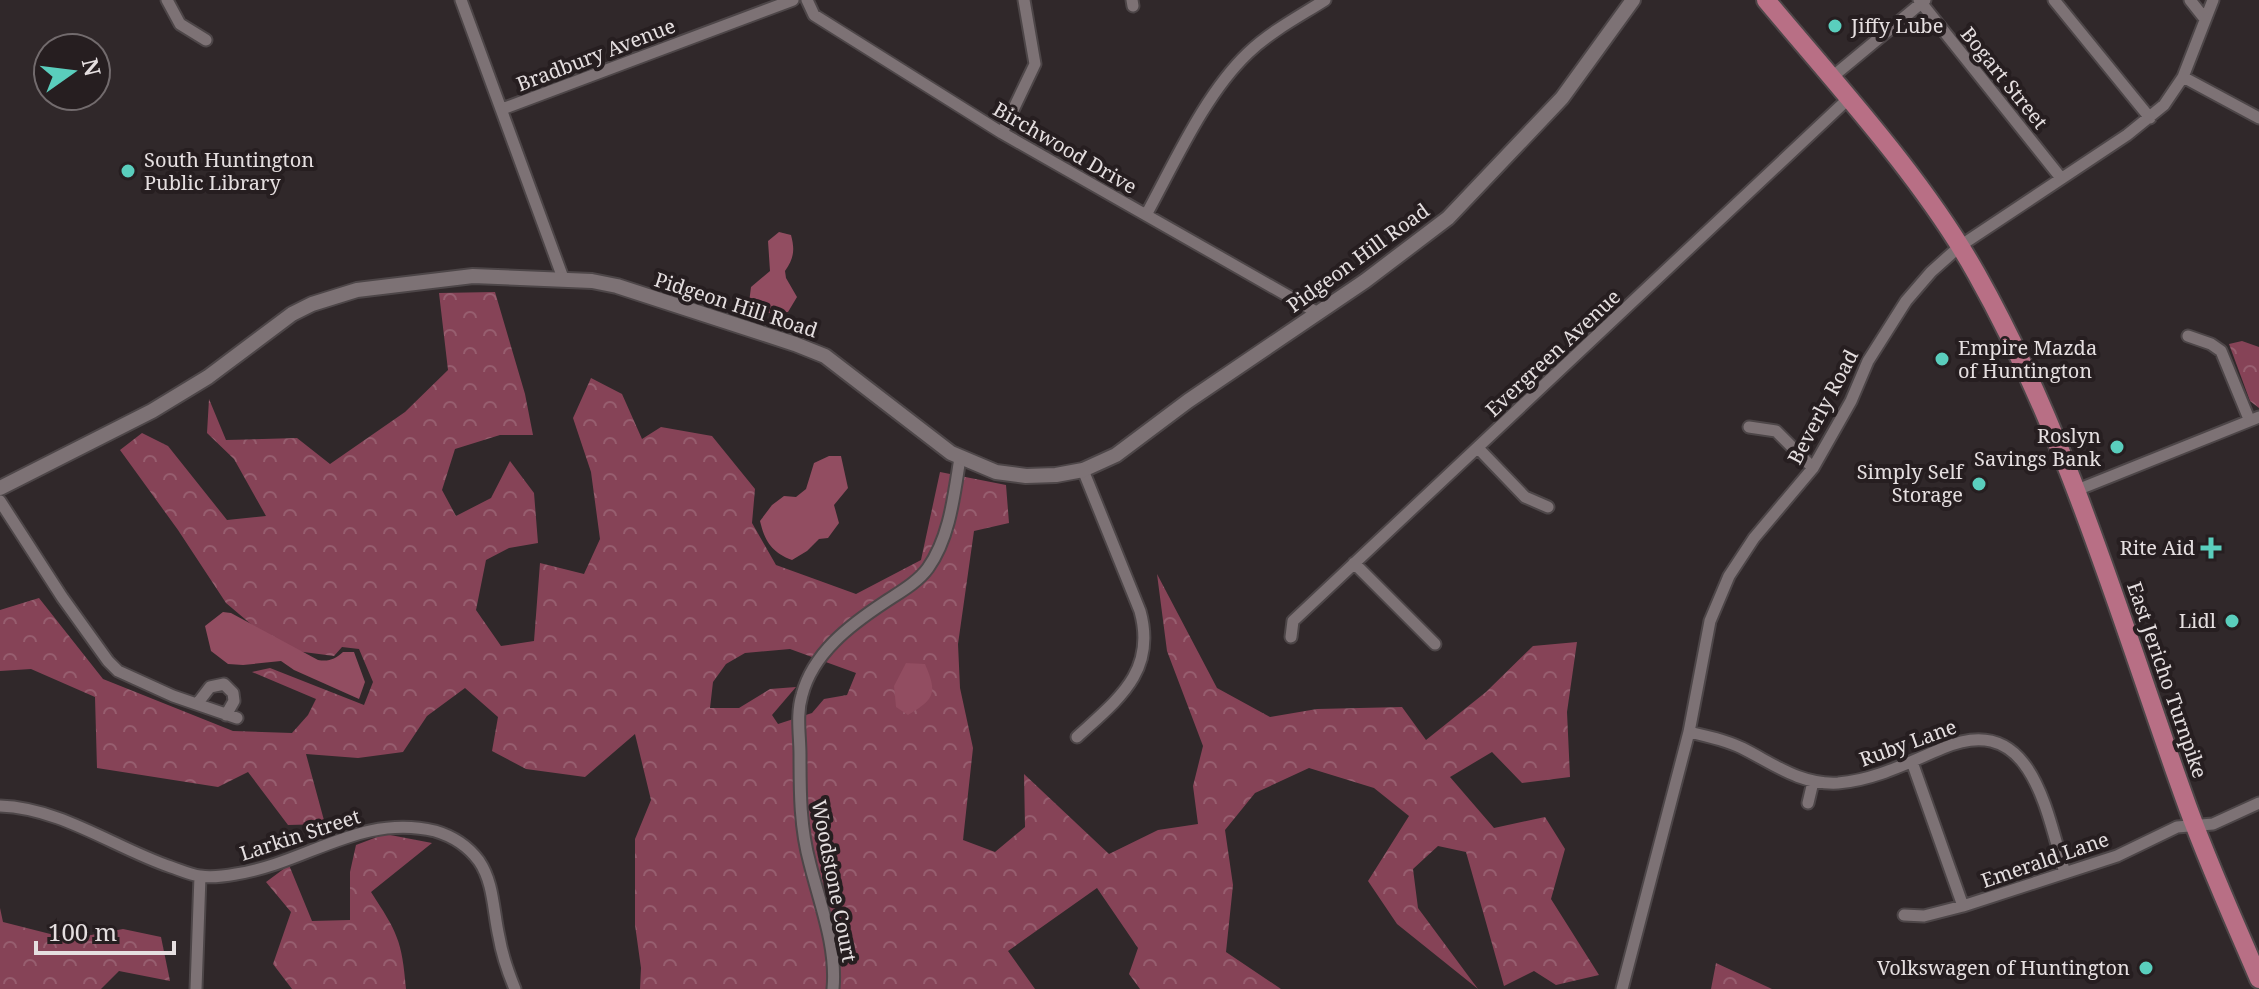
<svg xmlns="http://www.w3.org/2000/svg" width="2259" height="989" font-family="'Noto Serif',serif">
  <defs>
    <pattern id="forest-crowns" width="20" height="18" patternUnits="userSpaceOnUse" patternTransform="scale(2)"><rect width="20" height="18" fill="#864357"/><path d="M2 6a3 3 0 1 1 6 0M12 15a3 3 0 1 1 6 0" fill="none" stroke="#975e6f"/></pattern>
  </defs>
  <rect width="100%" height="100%" fill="#30282a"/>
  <path fill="url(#forest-crowns)" fill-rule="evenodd" d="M495,292L525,394L533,435H500L455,449L442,490L456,516L491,498L510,461L534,493L538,543L509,548L486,560L476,610L501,646L534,641L540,563L584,574L600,539L591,472L573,418L591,378L622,394L642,439L661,427L712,436L755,489L752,523L776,565L856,594L921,560L940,472L1006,485L1009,523L974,531L958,644L960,688L973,748L963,840L995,852L1025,827L1024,774L1109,854L1158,830L1198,824L1193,786L1203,746L1167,651L1157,574L1217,688L1270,717L1317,709L1402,707L1426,740L1486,692L1533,646L1577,642L1567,712L1570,777L1522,783L1492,752L1450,777L1494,828L1545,817L1565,849L1551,899L1599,975L1556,985L1534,971L1504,986L1466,852L1438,846L1413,869L1418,908L1478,989L1397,924L1368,881L1409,816L1374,788L1309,768L1255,793L1225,830L1233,885L1226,952L1281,989H1140L1129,974L1138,948L1097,888L1008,951L1035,989H640L641,968L635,925V839L651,800L635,734L585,777L526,769L492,751L498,717L465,688L427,716L403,752L358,758L306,754L325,824L288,825L248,772L218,787L97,768L95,697L31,669L0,671V610L39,598L103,679L233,731L292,733L308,715L316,699L252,672L270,668L364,705L373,682L359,649L342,647L334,656L296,651L252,625L226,603L178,530L120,450L142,433L168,446L227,520L266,516L234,459L207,433L209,399L226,440L297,438L330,464L405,412L448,370L439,293ZM790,649L856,673L847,695L824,699L812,713L778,724L772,715L796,687L770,689L739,708H710L713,682L726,664L745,653Z
    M2242,341L2259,347V408L2250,401L2229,344Z
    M385,834L432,843L371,892C397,932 402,940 406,989H292L273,964L291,912L266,882L289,865L312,921L350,920V872L356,845Z
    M0,908L3,922L70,939L123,929L161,937L170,981L119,971L101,989H0Z
    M1716,963L1772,989H1711Z"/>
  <path fill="#924d61" d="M779,232L791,235C795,250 794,258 785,271L786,278L797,297L788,312L769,313L749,303L751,287L770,271L768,241Z
    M829,456H841L848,488L834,505L839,523L828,538L819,539L807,551L792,560C772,552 765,542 760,521L772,505L784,496L796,497L806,489L814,463Z
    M223,612L231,613L318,660C329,662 335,659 343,652H354L365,682L359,699L294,670L281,661L243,665L228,664L211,651L205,626Z
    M906,663L925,664C937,692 936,699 908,715L896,707L894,686Z"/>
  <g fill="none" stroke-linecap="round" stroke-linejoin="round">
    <defs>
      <path id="minor" d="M167,0L180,24L206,40
        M461,0L563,278
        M807,0L814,15L1002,133L1318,313
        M1132,0L1133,6
        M1919,0L2061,178
        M2054,0L2150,118
        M2190,0L2205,19
        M2183,77L2259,118
        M1831,78L1925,0
        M502,109L793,0
        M1002,133L1035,64L1024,0
        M1146,215C1175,162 1205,94 1248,53C1271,31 1300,16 1325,0
        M2188,336L2211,344L2221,351L2249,419
        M1749,427L1776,431L1813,468
        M1478,448L1525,497L1548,507
        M2077,490L2259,417
        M0,501L62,597L108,661L118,671L173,696L237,718
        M1354,563L1435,644
        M1291,637L1293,621L1848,99
        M197,704L210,687L224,684L233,693L234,701L226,715
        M1689,732C1707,736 1725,740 1742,748C1774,764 1800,785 1838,783C1876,780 1909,762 1943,748C2032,710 2046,811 2065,873
        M1077,737C1117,700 1157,672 1140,611L1083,470
        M1912,762L1963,906
        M1808,803L1813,782
        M0,806C61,808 115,848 171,867C180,870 191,875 200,876C212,878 225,876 236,874C307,863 361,813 435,831C452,836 468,846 479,861C494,883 493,911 499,937C502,955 508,972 515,989
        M1904,915L1924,916L1963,906L2117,856L2177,827L2213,824L2259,803
        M196,989L200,876
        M833,989C837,947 820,904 810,864C800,828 800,792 800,755C800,735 796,715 802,695C813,653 850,625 885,602C900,592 918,582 928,568C950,537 954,495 960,458
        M1622,989L1689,732L1710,621L1729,576L1754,538L1813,468L1851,401L1868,361L1906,301L1931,272L1960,246L2127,135L2164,105L2183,77L2213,0"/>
      <path id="tertiary" d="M0,488L152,411L208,377L292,314L312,304L357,290L473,276L592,281L617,286L795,344L825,356L951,453L996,472L1026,476L1056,475L1083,470L1116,455L1188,401L1365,281L1448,218L1562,98L1633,0"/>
      <path id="primary" d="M1766,0C1836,84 1922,177 1976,273C2068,436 2120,618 2183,794C2205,857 2233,918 2259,979"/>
    </defs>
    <use href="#minor" stroke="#4d4648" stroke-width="15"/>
    <use href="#tertiary" stroke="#4d4648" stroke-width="18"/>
    <use href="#primary" stroke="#4d4648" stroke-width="22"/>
    <use href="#minor" stroke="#7d7275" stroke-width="11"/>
    <use href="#tertiary" stroke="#7d7275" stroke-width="14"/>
    <use href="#primary" stroke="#b86f85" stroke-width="18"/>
  </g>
  <g fill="#5acebd" stroke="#261e20" stroke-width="3">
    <circle cx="1835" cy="26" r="8"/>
    <circle cx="128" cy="171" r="8"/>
    <circle cx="1942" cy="359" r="8"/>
    <circle cx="2117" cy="447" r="8"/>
    <circle cx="1979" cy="484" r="8"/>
    <path d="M2207 536h8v8h8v8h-8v8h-8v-8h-8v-8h8z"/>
    <circle cx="2232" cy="621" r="8"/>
    <circle cx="2146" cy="968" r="8"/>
  </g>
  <g text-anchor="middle" stroke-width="8" stroke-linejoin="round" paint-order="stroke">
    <g font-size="20" fill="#e5dfe0" stroke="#261e20" text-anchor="end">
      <text x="1851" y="33" text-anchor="start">Jiffy Lube</text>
      <text x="144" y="167" text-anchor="start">South Huntington<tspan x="144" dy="23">Public Library</tspan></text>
      <text x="1958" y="355" text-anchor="start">Empire Mazda<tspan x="1958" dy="23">of Huntington</tspan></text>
      <text x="2101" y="443">Roslyn<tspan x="2101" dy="23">Savings Bank</tspan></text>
      <text x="1963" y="479">Simply Self<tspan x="1963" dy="23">Storage</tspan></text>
      <text x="2195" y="555">Rite Aid</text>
      <text x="2216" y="628">Lidl</text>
      <text x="2130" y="975">Volkswagen of Huntington</text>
    </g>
    <g font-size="20" fill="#e5dfe0" stroke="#261e20">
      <text transform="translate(596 55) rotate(-21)" y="7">Bradbury Avenue</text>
      <text transform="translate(2004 78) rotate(51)" y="7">Bogart Street</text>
      <text transform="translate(1065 148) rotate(30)" y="7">Birchwood Drive</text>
      <text transform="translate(1358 258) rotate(-36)" y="7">Pidgeon Hill Road</text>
      <text transform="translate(736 305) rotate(18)" y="7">Pidgeon Hill Road</text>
      <text transform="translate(1553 353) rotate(-43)" y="7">Evergreen Avenue</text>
      <text transform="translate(1823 407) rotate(-62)" y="7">Beverly Road</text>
      <text transform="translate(2167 680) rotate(71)" y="7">East Jericho Turnpike</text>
      <text transform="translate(1908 743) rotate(-20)" y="7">Ruby Lane</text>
      <text transform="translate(300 835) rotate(-18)" y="7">Larkin Street</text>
      <text transform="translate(2045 860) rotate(-19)" y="7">Emerald Lane</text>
      <text transform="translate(834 881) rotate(79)" y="7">Woodstone Court</text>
    </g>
  </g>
  <g transform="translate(72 72) rotate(76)"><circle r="38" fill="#261e20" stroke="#726b6d" stroke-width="2"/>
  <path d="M0-6L14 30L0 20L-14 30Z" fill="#5acebd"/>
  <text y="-12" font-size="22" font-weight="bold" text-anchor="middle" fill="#e5dfe0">N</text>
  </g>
  <path d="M36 941v12h138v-12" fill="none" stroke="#e5dfe0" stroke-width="4"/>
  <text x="48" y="941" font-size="24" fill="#e5dfe0" stroke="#261e20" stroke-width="6" paint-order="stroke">100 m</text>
</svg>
